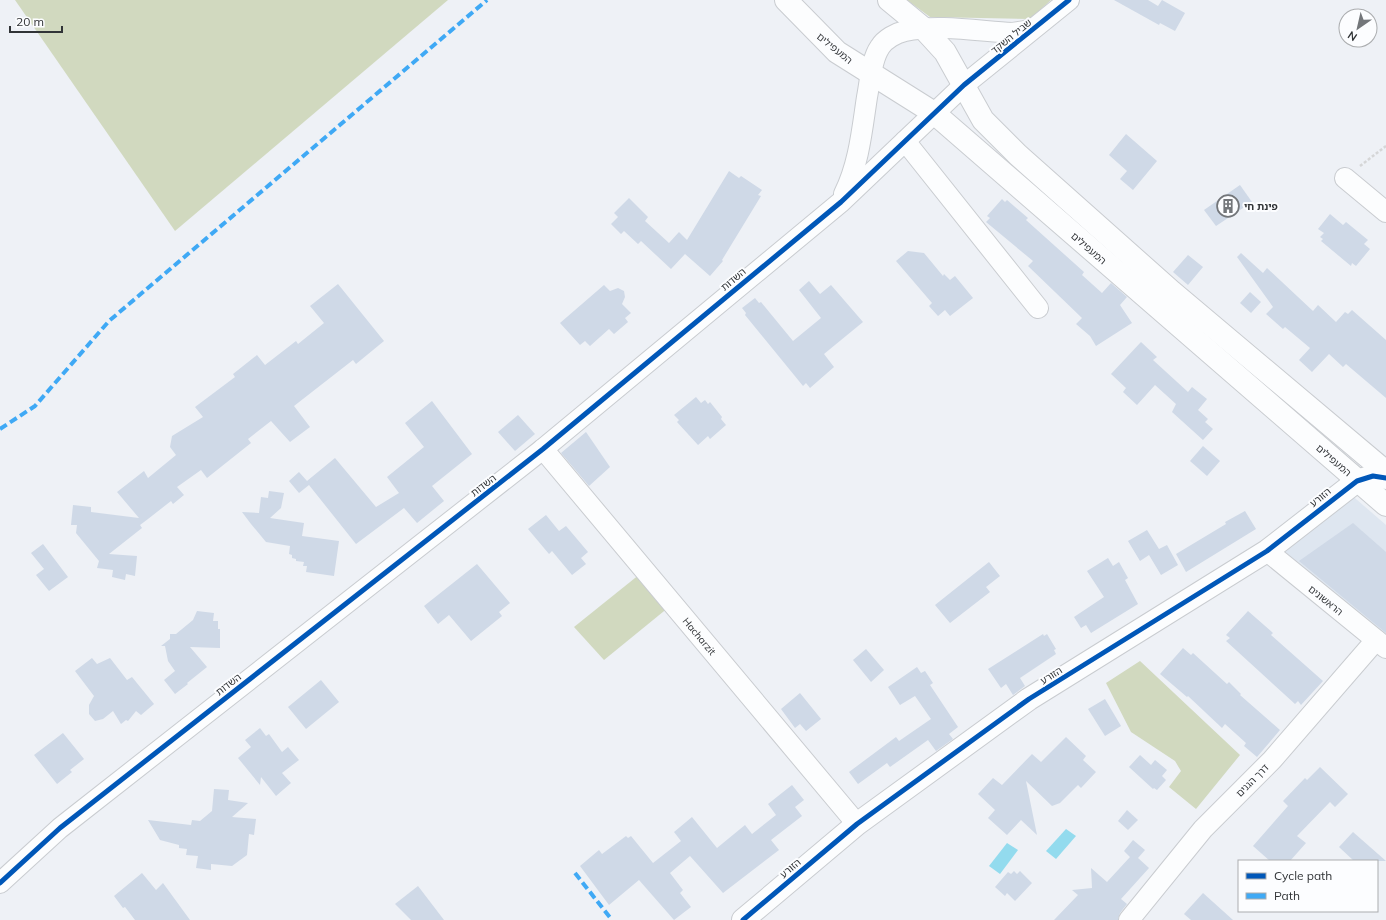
<svg xmlns="http://www.w3.org/2000/svg" width="1386" height="920" viewBox="0 0 1386 920" font-family="Mulish,'Noto Sans Hebrew',sans-serif">
<style>
.built{fill:#dee6f0}
.green{fill:#d1d9bf}
.water{fill:#93dbee}
.building{fill:#cfd9e7}
.lines{fill:none;stroke-linecap:round;stroke-linejoin:round}
.minor-casing{stroke:#c9ccd0;stroke-width:22}
.tertiary-casing{stroke:#c9ccd0;stroke-width:24}
.path{stroke:#d5d6d7;stroke-width:2.5;stroke-dasharray:3 2;stroke-linecap:butt}
.minor{stroke:#fcfdfe;stroke-width:20}
.tertiary{stroke:#fcfdfe;stroke-width:22}
.quiet{stroke:#3fa9f5;stroke-width:4;stroke-dasharray:8 4;stroke-linecap:butt}
.cycleway-casing{stroke:#fcfdff;stroke-width:8}
.cycleway{stroke:#0057b8;stroke-width:5}
.labels{text-anchor:middle;stroke-width:4;stroke-linejoin:round;paint-order:stroke}
.street-label{font-size:10px;fill:#313437;stroke:#fcfdff}
.poi-label{font-size:10px;font-weight:bold;fill:#313437;stroke:#fcfdff;text-anchor:start}
</style>
<rect width="100%" height="100%" fill="#eef1f6"/>
<path class="built" d="M1349,493L1386,525V643L1277,553Z"/>
<g class="green">
<path d="M15,0H448L175,231Z"/>
<path d="M907,0H1051L1030,19L930,17Z"/>
<path d="M640,574L669,607L604,660L574,627Z"/>
<path d="M1140,661L1240,755L1196,809L1169,787L1181,771L1175,761L1131,732L1106,683Z"/>
</g>
<g class="water">
<path d="M1066,829L1076,836L1056,859L1046,851Z"/>
<path d="M1007,843L1018,850L1000,874L989,866Z"/>
</g>
<g class="building">
<path d="M1114,0H1148L1158,6L1162,0L1185,13L1175,31L1160,23L1159,25Z"/>
<path d="M1126,134L1157,161L1133,190L1120,179L1127,171L1109,155Z"/>
<path d="M729,171L739,178L741,176L762,190L758,195L761,196L722,260L723,261L710,276L685,254L671,269L641,241L638,244L624,231L621,234L611,224L618,217L614,213L629,198L648,217L645,221L669,243L679,232L687,240Z"/>
<path d="M1240,185L1252,202L1216,226L1204,210Z"/>
<path d="M1002,199L1005,202L1007,200L1028,218L1026,220L1084,272L1082,275L1102,293L1111,283L1127,297L1120,305L1132,323L1096,346L1090,336L1076,324L1082,318L1028,266L1033,261L986,222L990,218L987,216Z"/>
<path d="M1330,214L1343,225L1346,222L1368,240L1364,244L1370,249L1356,266L1352,263L1351,266L1321,241L1323,239L1320,237L1324,233L1318,229Z"/>
<path d="M908,251L924,253L943,276L944,274L950,280L955,276L973,298L950,316L945,310L938,316L929,306L932,303L896,261Z"/>
<path d="M1241,253L1263,273L1267,268L1313,311L1318,305L1336,322L1345,312L1348,314L1352,310L1386,340V398L1346,364L1343,367L1329,354L1312,372L1299,360L1310,348L1285,327L1283,329L1266,314L1273,307L1237,257Z"/>
<path d="M1188,255L1203,267L1188,285L1173,272Z"/>
<path d="M809,281L820,294L831,285L863,322L824,354L834,367L810,388L806,383L803,386L745,315L746,313L742,308L755,298L759,303L761,302L793,341L821,318L799,290Z"/>
<path d="M338,284L384,341L356,364L353,360L294,406L310,427L290,442L271,421L248,439L251,443L207,478L201,470L177,487L184,495L173,504L171,501L148,519L140,525L142,528L109,554L137,556L135,576L126,574L125,580L112,577L113,570L97,568L99,561L76,533L77,525H71L73,505L91,507V512L139,518L117,492L144,471L148,478L176,455L170,447L172,436L203,417L195,407L235,377L233,374L257,355L265,365L296,341L298,344L324,323L310,306Z"/>
<path d="M604,285L610,291L618,288L624,291L625,297L622,304L631,313L625,318L628,322L614,334L609,329L590,346L585,341L580,345L560,323Z"/>
<path d="M1250,292L1261,302L1251,313L1240,303Z"/>
<path d="M1141,342L1157,357L1153,360L1188,392L1192,387L1207,399L1198,410L1208,419L1205,422L1213,429L1203,440L1172,412L1176,404L1155,385L1137,405L1123,392L1126,388L1111,374Z"/>
<path d="M696,397L701,403L705,400L708,404L710,402L722,417L721,419L726,425L710,439L708,436L698,445L677,422L679,420L674,415Z"/>
<path d="M432,401L472,454L432,486L444,501L417,523L404,508L356,544L309,485L299,493L289,481L299,472L307,481L335,458L376,507L399,493L387,477L424,447L405,423Z"/>
<path d="M518,415L535,434L515,451L498,432Z"/>
<path d="M586,432L610,467L589,486L561,453Z"/>
<path d="M1203,446L1220,461L1207,476L1190,461Z"/>
<path d="M269,491L284,493L281,508L270,518L304,523L302,536L339,541L334,576L306,572L307,566H303L304,562L296,561V559L292,558V555L289,554L290,546L266,542L251,524L242,512L259,513L261,497L268,498Z"/>
<path d="M1245,511L1256,529L1186,572L1176,554L1226,524L1225,522Z"/>
<path d="M546,515L559,531L566,526L588,552L581,558L586,564L572,575L552,551L549,554L528,529Z"/>
<path d="M1353,523L1386,552V633L1299,561Z"/>
<path d="M1147,530L1159,549L1167,545L1178,565L1161,575L1149,555L1140,561L1128,541Z"/>
<path d="M43,544L68,577L49,591L36,575L44,569L31,553Z"/>
<path d="M1108,558L1113,566L1119,562L1128,578L1125,580L1138,604L1091,633L1086,625L1081,628L1074,617L1104,597L1087,571Z"/>
<path d="M989,562L1000,576L986,587L990,592L950,623L935,605Z"/>
<path d="M477,564L510,603L499,612L502,616L471,641L449,615L438,624L424,606Z"/>
<path d="M197,611L214,613L213,621H218V629H220V648L190,647L207,667L187,683L188,684L175,694L164,680L175,671L168,661L165,646H161L170,639V634H176L193,620Z"/>
<path d="M1248,611L1273,633L1271,635L1323,681L1301,705L1298,701L1295,704L1226,641L1230,638L1226,635Z"/>
<path d="M1043,634L1044,636L1047,634L1056,649L1054,650L1056,654L1020,678L1025,686L1013,695L1006,684L1001,688L988,669Z"/>
<path d="M1183,648L1191,655L1193,653L1227,684L1229,682L1241,694L1240,695L1280,730L1257,757L1244,746L1246,743L1225,724L1222,728L1188,696L1187,697L1160,674Z"/>
<path d="M866,649L884,670L871,682L853,660Z"/>
<path d="M92,658L97,664L110,658L127,680L132,677L154,704L141,715L136,711L128,721L126,720L121,724L113,711L103,719L95,721L89,714V705L94,696L75,671Z"/>
<path d="M917,667L921,673L925,671L933,683L930,685L958,727L949,734L953,739L936,751L928,740L890,767L887,763L858,784L849,772L896,737L899,741L931,719L915,696L900,705L888,687Z"/>
<path d="M321,680L339,702L306,729L288,707Z"/>
<path d="M800,693L821,719L806,731L800,724L795,728L781,709Z"/>
<path d="M1105,699L1121,726L1105,736L1088,709Z"/>
<path d="M260,728L266,736L269,734L282,752L288,747L299,760L282,773L291,783L276,796L261,777L260,785L238,758L251,747L245,740Z"/>
<path d="M63,733L84,759L70,770L72,772L57,784L34,755Z"/>
<path d="M1066,737L1086,756L1083,760L1096,772L1081,788L1078,785L1060,803L1052,806L1026,781L1037,835L1021,820L1007,835L988,818L995,810L978,794L993,778L1002,785L1032,754L1041,762Z"/>
<path d="M1140,755L1151,765L1155,760L1167,770L1162,776L1166,780L1157,790L1154,788L1153,789L1129,767Z"/>
<path d="M1320,767L1348,794L1335,807L1330,802L1297,836L1306,843L1290,861H1270L1253,846L1288,806L1283,801L1305,778L1307,780Z"/>
<path d="M792,785L804,800L795,807L802,816L771,840L779,850L723,893L690,856L670,873L683,890L680,893L691,907L674,920L639,880L609,905L580,866L599,850L602,854L626,836L628,838L631,836L653,863L681,841L674,832L692,817L717,848L745,825L752,834L776,815L768,804Z"/>
<path d="M214,789L229,790L228,800L248,803L232,817L256,819L254,835L249,834L247,855L232,866L211,864V870L196,868L198,856L186,855L187,849L179,848V845L160,840L148,820L191,825L192,820L200,821L212,811Z"/>
<path d="M1127,810L1138,820L1128,830L1118,821Z"/>
<path d="M1353,832L1386,861H1354L1339,847Z"/>
<path d="M1133,840L1145,850L1138,858L1149,868L1121,899L1127,904L1120,913L1118,920H1054L1078,895L1072,890L1092,888L1091,868L1107,882L1130,857L1124,851Z"/>
<path d="M1014,871L1017,874L1020,871L1032,883L1015,901L1007,893L1005,896L995,887L1008,872L1011,874Z"/>
<path d="M142,873L156,890L163,883L190,920H135L125,907L123,908L114,896Z"/>
<path d="M418,886L444,920H411L395,904Z"/>
<path d="M1203,893L1233,920H1191L1184,914Z"/>
</g>
<g class="lines">
<g class="minor-casing">
<g id="minor">
<path d="M905,141L1038,308"/>
<path d="M1345,178L1386,212"/>
<path d="M844,194C859,164 862,130 867,97C870,82 871,60 880,47C885,39 896,33 905,31C937,24 978,31 1012,33L1025,31L1033,28"/>
<path id="s1" d="M543,449L857,824"/>
<path d="M1267,551L1386,648"/>
<path d="M0,883L60,828L543,449L841,202L964,85L1069,0"/>
<path d="M1129,920L1203,829L1272,760L1376,640"/>
</g>
</g>
<g class="tertiary-casing">
<g id="tertiary">
<path d="M786,0L837,52L934,113L1386,505"/>
<path d="M889,0L923,28L945,52L983,120L1018,155L1172,292L1386,472"/>
<path d="M743,920L857,824L1029,699L1267,551L1357,481L1373,476L1386,478"/>
</g>
</g>
<path class="path" d="M1360,166L1386,146"/>
<use href="#minor" class="minor"/>
<use href="#tertiary" class="tertiary"/>
<g class="quiet">
<path d="M0,429L35,406L109,321L487,0"/>
<path d="M575,873L612,920"/>
</g>
<g class="cycleway-casing">
<g id="cycleway">
<path d="M0,883L60,828L543,449L841,202L964,85L1069,0"/>
<path d="M743,920L857,824L1029,699L1267,551L1357,481L1373,476L1386,478"/>
</g>
</g>
<use href="#cycleway" class="cycleway"/>
</g>
<defs>
<g id="building-ring" transform="scale(1.15)"><circle r="9.5" fill="#fcfdff" stroke="#73767a" stroke-width="1.5"/><path d="M-4-6H4V6H1V3H-1V6H-4ZM-2.5-4.3h1.7v1.8h-1.7ZM.8-4.3h1.7v1.8H.8ZM-2.5-1h1.7V.8h-1.7ZM.8-1h1.7V.8H.8Z" fill="#73767a"/></g>
</defs>
<g fill-rule="evenodd">
<use href="#building-ring" x="1228" y="206"/>
</g>
<g class="labels">
<g class="street-label">
<text transform="translate(1011 36) rotate(-39)" y="4">שביל השקד</text>
<text transform="translate(835 48) rotate(39)" y="4">המעפילים</text>
<text transform="translate(1089 248) rotate(41)" y="4">המעפילים</text>
<text transform="translate(733 279) rotate(-40)" y="4">השדות</text>
<text transform="translate(1334 460) rotate(41)" y="4">המעפילים</text>
<text transform="translate(483 485) rotate(-38)" y="4">השדות</text>
<text transform="translate(1320 497) rotate(-39)" y="4">הזורע</text>
<text transform="translate(1326 600) rotate(39)" y="4">הראשונים</text>
<text dy="4" stroke="none"><textPath href="#s1" startOffset="244">Hacharzit</textPath></text>
<text transform="translate(1051 675) rotate(-32)" y="4">הזורע</text>
<text transform="translate(228 684) rotate(-38)" y="4">השדות</text>
<text transform="translate(1252 780) rotate(-45)" y="4">דרך הגנים</text>
<text transform="translate(790 868) rotate(-40)" y="4">הזורע</text>
</g>
<g class="poi-label">
<text x="1244" y="210">פינת חי</text>
</g>
</g>
<rect x="1238" y="860" width="140" height="52" fill="#fcfdff" stroke="#abadaf"/>
<rect x="1246" y="873" width="20" height="6" fill="#0057b8" stroke="#abadaf"/>
<text x="1274" y="880" font-size="12" fill="#313437">Cycle path</text>
<rect x="1246" y="893" width="20" height="6" fill="#3fa9f5" stroke="#abadaf"/>
<text x="1274" y="900" font-size="12" fill="#313437">Path</text>
<g transform="translate(1358 28) rotate(214)"><circle r="19" fill="#fcfdff" stroke="#abadaf"/>
<path d="M0-3L7 15L0 10L-7 15Z" fill="#73767a"/>
<text y="-6" font-size="11" font-weight="bold" text-anchor="middle" fill="#313437">N</text>
</g>
<path d="M10 26v6h52v-6" fill="none" stroke="#313437" stroke-width="2"/>
<text x="16" y="26" font-size="12" fill="#313437" stroke="#fcfdff" stroke-width="3" paint-order="stroke">20 m</text>
</svg>
